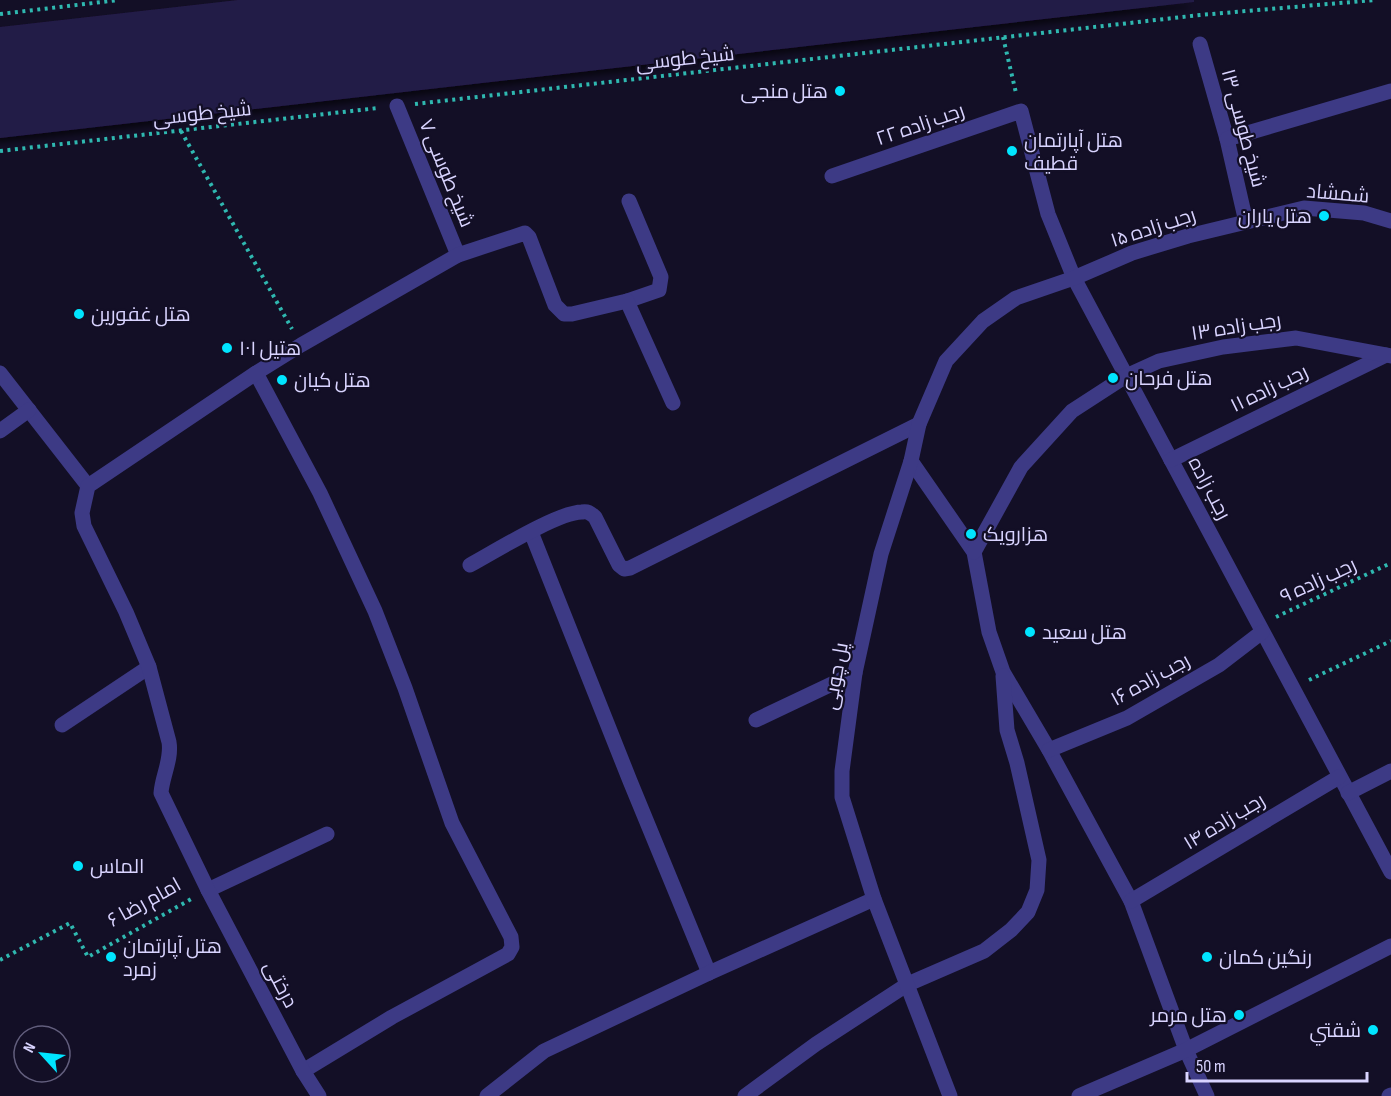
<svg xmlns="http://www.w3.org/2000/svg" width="1391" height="1096" viewBox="0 0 1391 1096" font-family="'Sofia Sans Condensed',Cairo,sans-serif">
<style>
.building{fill:#241b47;filter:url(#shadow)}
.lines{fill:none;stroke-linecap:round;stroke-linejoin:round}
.path{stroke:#2fb8b0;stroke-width:4;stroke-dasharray:3 4.5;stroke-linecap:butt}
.minor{stroke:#3d3a85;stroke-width:15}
.poi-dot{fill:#00e5ff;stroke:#130f26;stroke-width:2}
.labels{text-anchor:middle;stroke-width:4.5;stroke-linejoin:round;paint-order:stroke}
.street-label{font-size:20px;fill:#d9d4ff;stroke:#130f26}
.poi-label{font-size:20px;fill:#d9d4ff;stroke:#130f26;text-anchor:start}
</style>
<defs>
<filter id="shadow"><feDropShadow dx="-5.5" dy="5.5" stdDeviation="3" flood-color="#0009"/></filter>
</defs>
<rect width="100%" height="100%" fill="#130f26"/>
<path class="building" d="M238,0H1194V2L0,138V27Z"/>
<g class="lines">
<g class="path">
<path d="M0,14L119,0"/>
<path d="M1003,37L1016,93"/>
<path d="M415,104L1200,15L1375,0"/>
<path d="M181,131L292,329"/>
<path d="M0,151L378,108"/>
<path d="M1276,617L1391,563"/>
<path d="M1309,680L1391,641"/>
<path d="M0,960L70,923L88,957L193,898"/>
</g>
<g class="minor">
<path d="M1200,44L1227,139L1246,222"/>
<path d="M397,106L458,255"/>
<path d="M1227,139L1391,91"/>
<path d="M832,176L1021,111L1048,214L1074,278L1391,872"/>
<path d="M627,301L659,290L661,277L629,201"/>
<path d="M0,373L88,486"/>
<path d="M256,373L320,493L375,611L405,688L452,823L511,937L512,947L508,954L392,1017L303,1071"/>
<path d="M0,431L29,410"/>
<path d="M1171,460L1386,355"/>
<path d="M911,461L974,552L989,632L1003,672L1049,750L1131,901L1186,1050L1207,1096"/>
<path d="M531,532L630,781L709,973"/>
<path d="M974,552L1021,467L1072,411L1126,376L1159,361L1223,347L1296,338L1391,356"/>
<path d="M470,565C494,552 558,512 582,512C588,511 590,513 595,517L619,565L624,569L630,568L919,424"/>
<path d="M756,720L855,673"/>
<path d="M62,725L149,667"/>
<path d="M1049,750L1127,718L1219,665L1262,632"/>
<path d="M1348,793L1391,771"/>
<path d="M208,890L327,834"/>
<path d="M1131,901L1339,777"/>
<path d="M319,1096L303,1071L208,890L161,793C162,777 172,759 169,742L149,667L126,612L84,526L82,513L88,486L256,373L301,345L458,255L525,233L529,237L555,305L564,314H572L627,301L673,403"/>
<path d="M487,1096L544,1051L709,973L874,899"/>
<path d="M745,1096L816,1044L908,984L984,951L1011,930L1028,912L1037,890L1039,860L1017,763L1007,730L1003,676"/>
<path d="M950,1096L874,899L842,797V771L855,673L881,554L911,461L919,424L946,361L983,321L1016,298L1074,278L1132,253L1188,236L1304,208L1364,213L1391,221"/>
<path d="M1079,1096L1186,1050L1391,946"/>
<path d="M1389,1096L1391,1095"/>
</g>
</g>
<g class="poi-dot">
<circle cx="840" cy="91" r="6"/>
<circle cx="1012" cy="151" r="6"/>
<circle cx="1324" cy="216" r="6"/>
<circle cx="79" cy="314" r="6"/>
<circle cx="227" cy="348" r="6"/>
<circle cx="1113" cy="378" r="6"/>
<circle cx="282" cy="380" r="6"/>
<circle cx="971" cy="534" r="6"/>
<circle cx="1030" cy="632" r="6"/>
<circle cx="78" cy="866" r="6"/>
<circle cx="111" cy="957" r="6"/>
<circle cx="1207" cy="957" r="6"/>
<circle cx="1239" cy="1015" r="6"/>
<circle cx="1373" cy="1030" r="6"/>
</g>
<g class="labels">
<g class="street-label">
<text transform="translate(685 58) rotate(-6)" y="7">شیخ طوسی</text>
<text transform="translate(202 113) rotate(-6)" y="7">شیخ طوسی</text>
<text transform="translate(920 124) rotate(-19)" y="7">رجب زاده ۲۲</text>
<text transform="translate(1244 128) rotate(75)" y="7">شیخ طوسی ۱۳</text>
<text transform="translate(447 173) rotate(68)" y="7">شیخ طوسی ۷</text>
<text transform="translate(1338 193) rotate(5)" y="7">شمشاد</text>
<text transform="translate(1153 227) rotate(-18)" y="7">رجب زاده ۱۵</text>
<text transform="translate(1236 326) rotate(-9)" y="7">رجب زاده ۱۳</text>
<text transform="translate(1269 388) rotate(-26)" y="7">رجب زاده ۱۱</text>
<text transform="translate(1210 488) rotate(62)" y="7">رجب زاده</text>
<text transform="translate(1318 580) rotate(-25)" y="7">رجب زاده ۹</text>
<text transform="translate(835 676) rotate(-80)" y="7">پل چوبی</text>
<text transform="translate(1150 679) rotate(-29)" y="7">رجب زاده ۱۶</text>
<text transform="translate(1224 821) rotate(-31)" y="7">رجب زاده ۱۴</text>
<text transform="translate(144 902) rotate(-29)" y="7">امام رضا ۶</text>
<text transform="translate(281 984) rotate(62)" y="7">درختی</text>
</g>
<g class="poi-label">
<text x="828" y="98" text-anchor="end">هتل منجی</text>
<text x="1024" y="147">هتل آپارتمان<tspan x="1024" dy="23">قطیف</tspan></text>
<text x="1312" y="223" text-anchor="end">هتل یاران</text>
<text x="91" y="321">هتل غفورین</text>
<text x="239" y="355">هتیل ۱۰۱</text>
<text x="1125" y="385">هتل فرحان</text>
<text x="294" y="387">هتل کیان</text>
<text x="983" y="541">هزارویک</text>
<text x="1042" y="639">هتل سعید</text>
<text x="90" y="873">الماس</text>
<text x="123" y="953">هتل آپارتمان<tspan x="123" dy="23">زمرد</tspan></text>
<text x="1219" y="964">رنگین کمان</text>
<text x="1227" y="1022" text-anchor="end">هتل مرمر</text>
<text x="1361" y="1037" text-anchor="end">شقتي</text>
</g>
</g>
<g transform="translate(42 1054) rotate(297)"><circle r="28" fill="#130f26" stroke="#625e7d" stroke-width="1.5"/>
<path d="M0-4.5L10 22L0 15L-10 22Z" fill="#00e5ff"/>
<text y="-9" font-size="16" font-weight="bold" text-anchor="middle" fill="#d9d4ff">N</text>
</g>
<path d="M1187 1072v9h180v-9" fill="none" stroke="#d9d4ff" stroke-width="3"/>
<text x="1196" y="1072" font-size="18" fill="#d9d4ff" stroke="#130f26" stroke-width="4.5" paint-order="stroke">50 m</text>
</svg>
